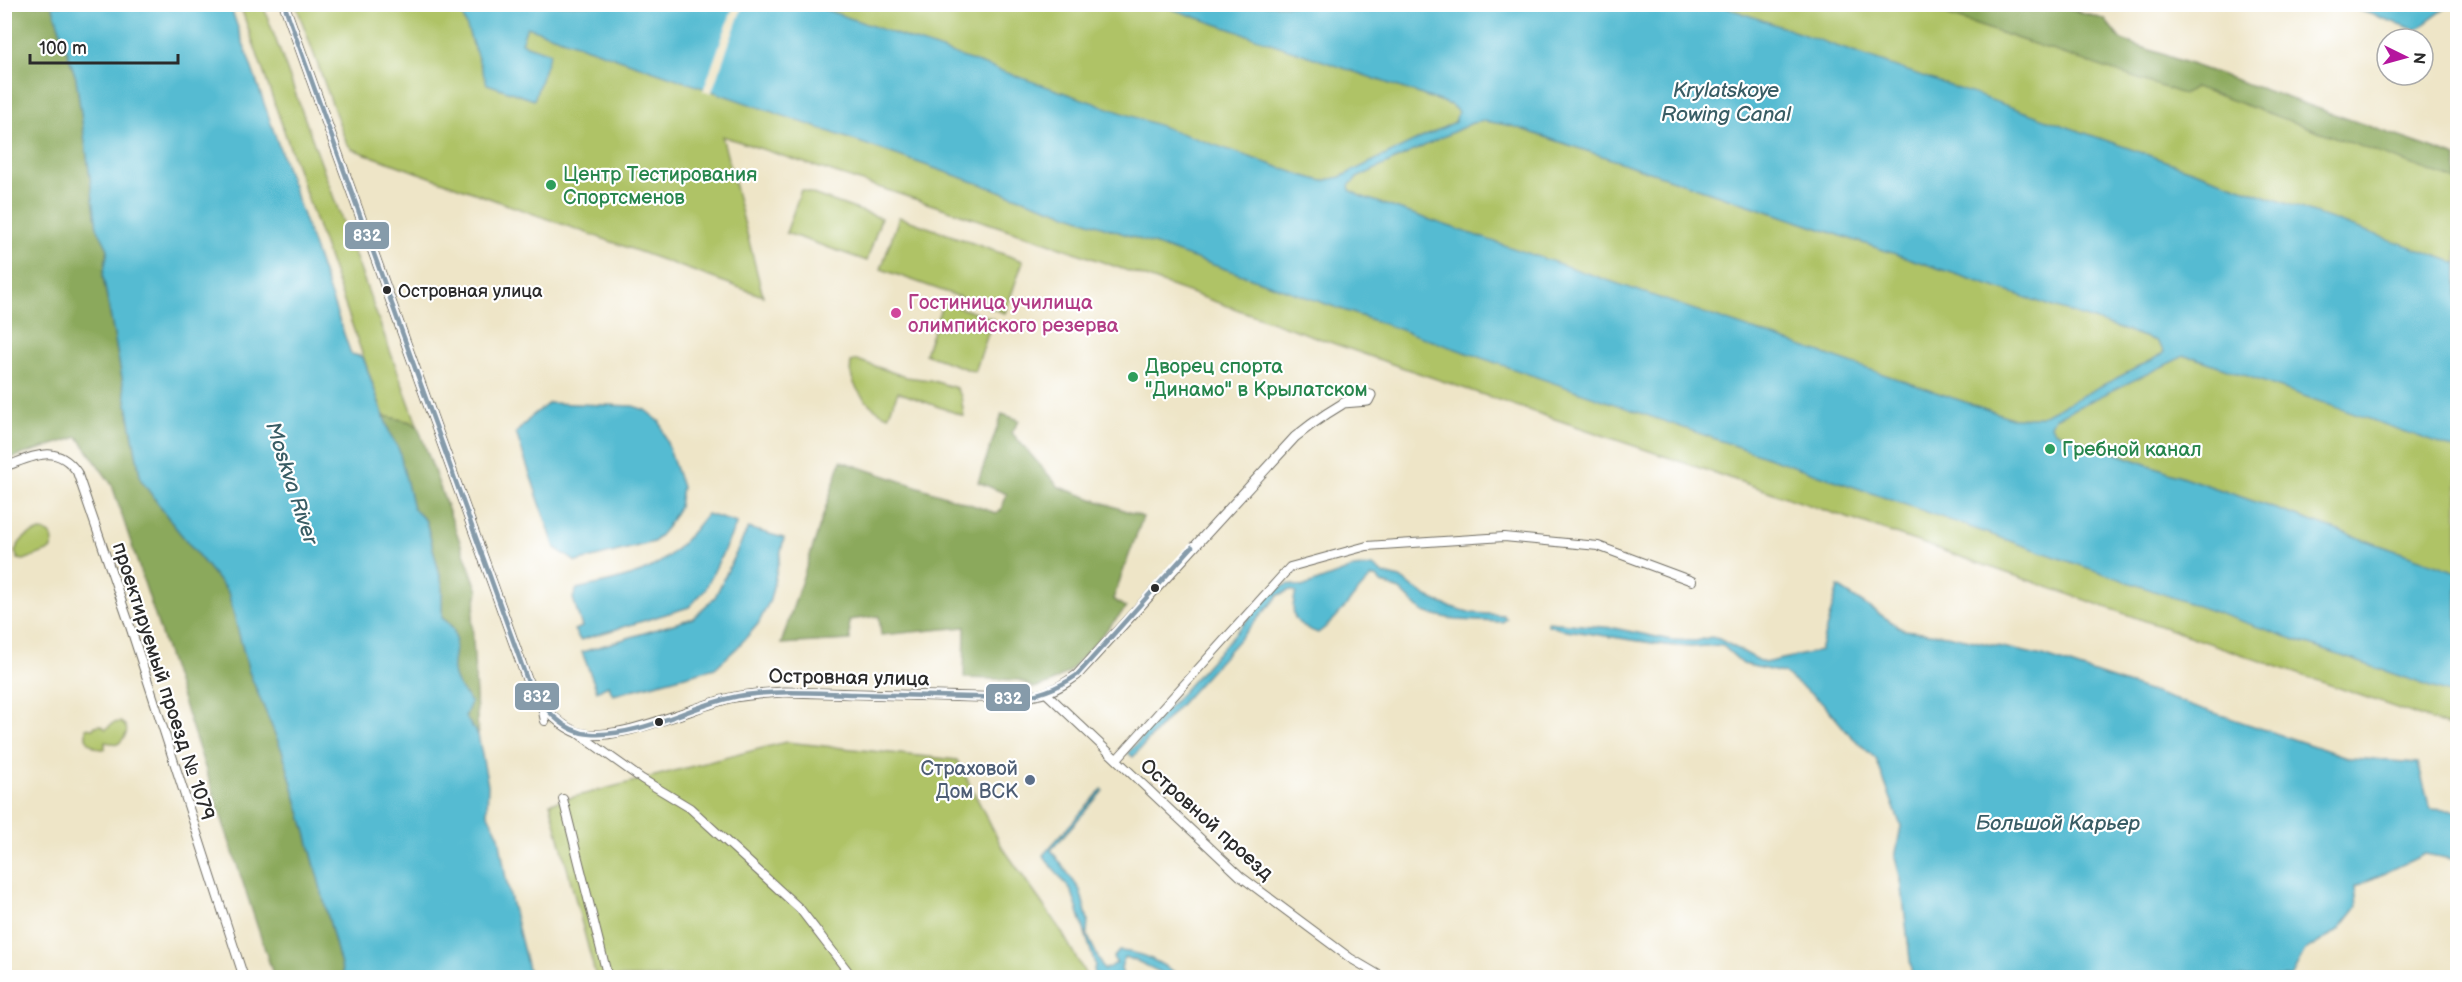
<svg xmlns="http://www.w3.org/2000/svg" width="2462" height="982" viewBox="0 0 2462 982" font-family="'Balsamiq Sans',sans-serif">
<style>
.green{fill:#afc366;stroke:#6d7748;stroke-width:1.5}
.forest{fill:#8ba95b;stroke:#5b6a43;stroke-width:1.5}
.water{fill:#54bbd2;stroke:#40737e;stroke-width:1.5;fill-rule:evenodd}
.pier{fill:#eee5c7}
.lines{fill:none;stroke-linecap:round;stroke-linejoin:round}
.minor-casing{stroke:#6f6c62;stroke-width:10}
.tertiary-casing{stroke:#6f6c62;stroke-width:11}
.minor{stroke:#fff;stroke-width:8}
.tertiary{stroke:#fff;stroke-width:9}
.bus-1-casing{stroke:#fff;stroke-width:9}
.bus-1{stroke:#869baa;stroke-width:4.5}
.leisure-dot{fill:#2e9e5b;stroke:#fff;stroke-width:2}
.bus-dot{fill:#2b2b2b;stroke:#fff;stroke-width:2}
.hotel-dot{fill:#d1479c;stroke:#fff;stroke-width:2}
.service-dot{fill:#5c6f8a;stroke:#fff;stroke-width:2}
.labels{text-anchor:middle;stroke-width:4.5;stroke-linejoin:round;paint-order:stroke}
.bus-label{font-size:18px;fill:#2b2b2b;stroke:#fff;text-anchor:start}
.leisure-label{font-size:20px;fill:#27864d;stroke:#fff;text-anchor:start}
.hotel-label{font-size:20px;fill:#b23c85;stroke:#fff;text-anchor:start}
.street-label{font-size:20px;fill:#2b2b2b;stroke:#fff}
.service-label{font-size:20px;fill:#4e5e75;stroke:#fff;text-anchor:end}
.water-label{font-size:21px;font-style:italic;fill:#395d65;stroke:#fff}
.line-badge{stroke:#fff;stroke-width:2}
.badge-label{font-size:16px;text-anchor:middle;font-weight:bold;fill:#fff}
</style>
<rect width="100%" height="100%" fill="#fff"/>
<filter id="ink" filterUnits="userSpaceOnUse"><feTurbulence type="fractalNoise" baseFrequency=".0167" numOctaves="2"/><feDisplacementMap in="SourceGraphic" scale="12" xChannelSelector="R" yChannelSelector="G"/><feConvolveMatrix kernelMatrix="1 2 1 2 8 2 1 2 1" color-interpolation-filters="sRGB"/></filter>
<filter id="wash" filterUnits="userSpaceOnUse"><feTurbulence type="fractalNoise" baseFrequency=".008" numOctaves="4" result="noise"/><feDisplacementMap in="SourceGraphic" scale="24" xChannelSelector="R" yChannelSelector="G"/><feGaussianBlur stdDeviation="1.35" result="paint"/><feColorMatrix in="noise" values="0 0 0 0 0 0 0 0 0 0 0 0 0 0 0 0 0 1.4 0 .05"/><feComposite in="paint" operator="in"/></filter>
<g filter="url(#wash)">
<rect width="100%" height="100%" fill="#eee5c7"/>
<g class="green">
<path d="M2058,4L2105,20L2121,40L2457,157V729L1892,533L1392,364L1046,242L722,136L763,296L352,149L346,142L296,5Z"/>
<path d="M240,5H263L418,427L411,422L384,416Z"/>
<path d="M801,190L881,218L867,261L786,233Z"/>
<path d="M899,217L1023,261L1005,313L881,269Z"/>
<path d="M943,302L993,319L975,372L925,354Z"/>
<path d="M857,360L906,377L930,380L956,388L961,396L964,416L898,392L888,416C869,409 847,384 851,362Z"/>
<path d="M41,531C52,532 56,540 50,550L24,560L18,559L15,552C19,540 27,533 41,531Z"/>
<path d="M120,722C132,728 126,737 118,744L105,742V749C98,750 90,745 86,738V728L93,729L95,726L101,725L106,729L113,723Z"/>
<path d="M786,742L957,760L1001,845L1060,929L1087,977H596L550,803Z"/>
</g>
<g class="forest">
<path d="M5,5H52L76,78L97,227L108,249L103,277L141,480L172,523L228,592L249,672L283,753L307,836L344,977H274L112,485L78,437L5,460Z"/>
<path d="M1917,5H2058L2105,20L2121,40L2457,157V181L2195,87L2183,94Z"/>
<path d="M1002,414L1019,420L1012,433L1059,487L1143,517L1113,599L1126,608L1069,672L1049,684L1034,688L1019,680L964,678L965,627L881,635L879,616L849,620L850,640L781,644L841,461L996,513L1001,510L1007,494L978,482Z"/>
<path d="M384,416L411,422L418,427L478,591L472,620L478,735L465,717L470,702C466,695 458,687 454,678C446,657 469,635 442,618V584L426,521L413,509L399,451L390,434Z"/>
</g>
<g class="water">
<path d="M52,5H230L351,354L363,357L390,434L399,450L413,508L426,521L442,584V618C469,636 446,657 455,679C458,687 465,695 471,702L465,717L478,735L488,785L487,812L499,836L506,879L530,977H344L307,836L283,753L249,672L228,592L172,523L141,480L103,276L108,249L97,227L76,78Z"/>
<path d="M459,5H812L1304,176L1323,181L1340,177L1455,122L1458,112L1451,105L1160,5H1719L2457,263V450L2196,358L2184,356L2055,418L2051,425L2054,431L2063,435L2457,572V696L527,27L521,43L550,53L534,100L487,84ZM1485,121L1512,126L2156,341L2164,351L2162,355L2046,414L2034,418H2012L1360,196L1350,190L1349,185L1357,178L1472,123Z"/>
<path d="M2344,5L2450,4V5L2416,30Z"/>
<path d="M549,403L633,406L645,410L660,422L682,487L679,507L667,527L654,542L576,562L555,548L516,433L533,415Z"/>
<path d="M707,514L737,523L705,590L689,607L580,640L574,630L582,627L573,598L577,589C598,584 621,580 641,572C670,561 689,537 707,514Z"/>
<path d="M748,528L784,538L770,600L758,624L737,648L715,668L613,695L608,685L597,691L582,652L693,618L715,597Z"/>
<path d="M1373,566L1383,574L1400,578L1427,597L1448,606L1472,613L1503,615L1507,619L1502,622L1456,620L1423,612L1400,590L1381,583L1377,577H1372C1352,595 1340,618 1318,633C1294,625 1289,616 1296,592L1290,590L1279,595L1133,757L1128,753L1274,590L1288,584L1302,587L1353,568Z"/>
<path d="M1838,587L1904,630L1947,635L2043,656L2350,758L2418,763L2430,809L2457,811V860L2425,854L2355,887L2357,907L2339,930L2305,951L2291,977H1912L1901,880L1895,858L1901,826L1876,759L1848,733L1823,703L1783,673L1743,664L1722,645L1691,647L1665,645L1560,629L1548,625V622L1614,628L1671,640L1696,641L1711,637L1719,639L1764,663L1820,651Z"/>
<path d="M1102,789L1103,791L1051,850L1080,890L1088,920L1087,934L1104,970L1117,963L1113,958L1119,951C1144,952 1162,964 1182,977C1161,978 1145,961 1124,957L1121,968L1123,977H1093L1095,964L1072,892L1043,855Z"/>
</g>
<path class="pier" d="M734,5H743L711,94L703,91Z"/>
</g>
<g filter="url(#ink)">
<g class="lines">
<g class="minor-casing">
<g id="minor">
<path d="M4,467C33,457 56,442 77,472L128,620L244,978"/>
<path d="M1047,694L1240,876L1350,958L1384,978"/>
<path d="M541,703L545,721"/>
<path d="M576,732L642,779L690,808L800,909L853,978"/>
<path d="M1117,759L1290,567L1367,546L1504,537L1598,546L1692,581"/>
<path d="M563,799L608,978"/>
</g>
</g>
<g class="tertiary-casing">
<path id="tertiary" d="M284,4L529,685C541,703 554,722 574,731C608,747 692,707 730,698C748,694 767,693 785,692L1014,698C1041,696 1054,692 1077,675L1295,437C1317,419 1337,406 1362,393L1371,395L1368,401L1343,403"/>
</g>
<use href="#minor" class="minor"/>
<use href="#tertiary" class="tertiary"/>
<g class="bus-1-casing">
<path id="bus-1" d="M284,4L529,685C544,707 562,733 591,734C644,737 693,703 745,695C781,690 818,693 854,694C907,695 961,697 1014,698C1038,696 1057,689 1077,675L1192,547"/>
</g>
<use href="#bus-1" class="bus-1"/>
</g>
</g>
<g class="leisure-dot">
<circle cx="551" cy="185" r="6"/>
<circle cx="1133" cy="377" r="6"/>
<circle cx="2050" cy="449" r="6"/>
</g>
<g class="bus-dot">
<circle cx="387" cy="290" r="5"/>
<circle cx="1155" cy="588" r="5"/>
<circle cx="659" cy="722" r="5"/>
</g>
<circle class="hotel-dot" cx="896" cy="313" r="6"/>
<circle class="service-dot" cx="1030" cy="780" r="6"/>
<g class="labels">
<g class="bus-label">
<text x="398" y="297">Островная улица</text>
</g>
<g class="leisure-label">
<text x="563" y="181">Центр Тестирования<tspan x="563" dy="23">Спортсменов</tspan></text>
<text x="1145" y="373">Дворец спорта<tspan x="1145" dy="23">"Динамо" в Крылатском</tspan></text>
<text x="2062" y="456">Гребной канал</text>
</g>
<g class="hotel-label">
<text x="908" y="309">Гостиница училища<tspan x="908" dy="23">олимпийского резерва</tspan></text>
</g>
<g class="street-label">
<text transform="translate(849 677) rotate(1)" y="7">Островная улица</text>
<text transform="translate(164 681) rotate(72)" y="7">проектируемый проезд № 1079</text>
<text transform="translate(1207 819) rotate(42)" y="7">Островной проезд</text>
</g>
<g class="service-label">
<text x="1018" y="775">Страховой<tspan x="1018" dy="23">Дом ВСК</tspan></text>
</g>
<g class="water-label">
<text x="1726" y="97">Krylatskoye<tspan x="1726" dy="24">Rowing Canal</tspan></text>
<text transform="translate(292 483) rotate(72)" y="7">Moskva River</text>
<text x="2058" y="830">Большой Карьер</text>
</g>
</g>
<g class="line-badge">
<rect x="344" y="221" width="46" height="29" rx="6" fill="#869baa"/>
<rect x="514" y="682" width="46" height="29" rx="6" fill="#869baa"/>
<rect x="985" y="683" width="46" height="29" rx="6" fill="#869baa"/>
</g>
<g class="badge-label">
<text x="367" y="241">832</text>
<text x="537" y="702">832</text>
<text x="1008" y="704">832</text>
</g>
<rect width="2462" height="982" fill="none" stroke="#fff" stroke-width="24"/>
<g transform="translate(2405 57) rotate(95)"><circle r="28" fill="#ffffff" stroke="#aaaaaa" stroke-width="1.5"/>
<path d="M0-4.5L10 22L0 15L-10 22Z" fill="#b5179e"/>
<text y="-9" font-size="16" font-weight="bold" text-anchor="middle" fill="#2b2b2b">N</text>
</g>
<path d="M30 54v9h148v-9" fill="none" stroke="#2b2b2b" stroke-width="3"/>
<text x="39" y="54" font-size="18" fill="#2b2b2b" stroke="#ffffff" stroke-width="4.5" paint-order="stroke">100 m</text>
</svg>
